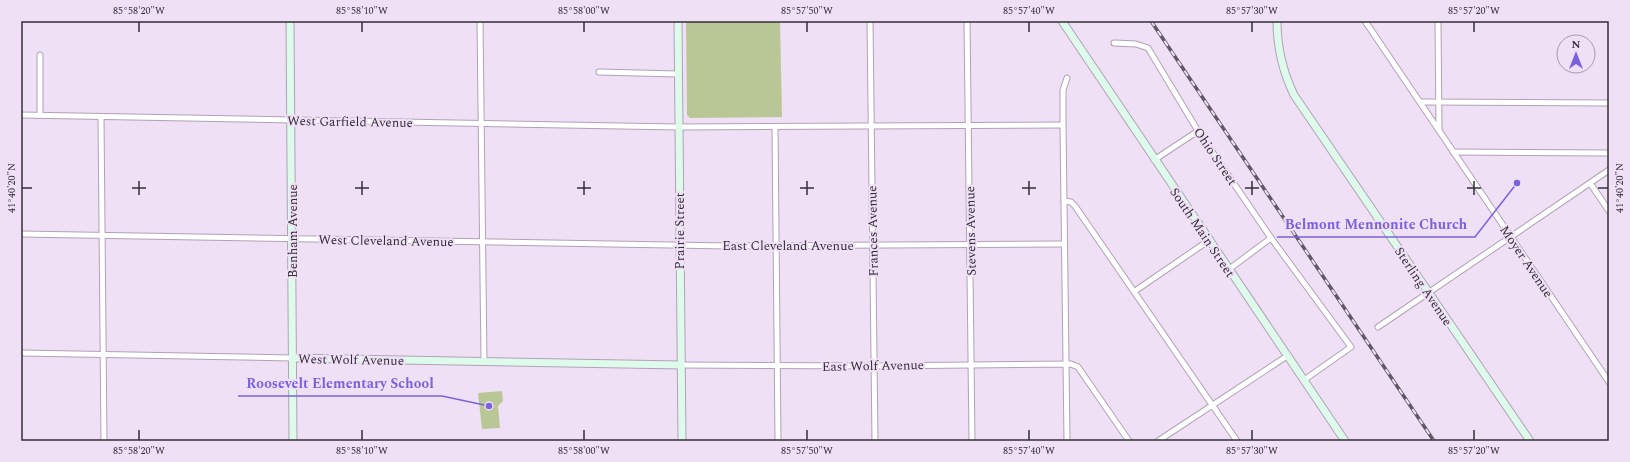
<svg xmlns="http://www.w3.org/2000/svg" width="1630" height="462" viewBox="0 0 1630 462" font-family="Spectral,serif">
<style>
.green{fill:#b9c797}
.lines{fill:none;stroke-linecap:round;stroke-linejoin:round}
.street-casing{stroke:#b0a2b7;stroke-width:7}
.secondary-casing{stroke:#b0a2b7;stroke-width:9}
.street{stroke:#fff;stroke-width:5}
.secondary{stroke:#defaea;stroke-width:7}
.rail-casing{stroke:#605864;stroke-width:3.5}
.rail{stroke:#efe0f6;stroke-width:2;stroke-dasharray:6;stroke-linecap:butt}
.ticks{fill:none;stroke:#342e37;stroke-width:1.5}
.labels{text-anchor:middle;stroke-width:4;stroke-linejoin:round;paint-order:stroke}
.street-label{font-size:13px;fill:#342e37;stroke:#efe0f6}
.leader{fill:none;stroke:#7b62dd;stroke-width:1.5}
.callout-dot{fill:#7b62dd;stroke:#efe0f6;stroke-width:1.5}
.callout-label{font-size:14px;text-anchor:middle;font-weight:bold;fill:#7b62dd;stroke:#efe0f6;stroke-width:4;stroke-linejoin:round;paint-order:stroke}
.neatline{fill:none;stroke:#342e37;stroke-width:1.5}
.ticks-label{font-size:10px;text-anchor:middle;fill:#342e37}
</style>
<rect width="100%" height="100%" fill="#efe0f6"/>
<g class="green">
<path d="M686,21H780L782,117L690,118L687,115Z"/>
<path d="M502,391L503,401L498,406L500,428L482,429L478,393Z"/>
</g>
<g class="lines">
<g class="street-casing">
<g id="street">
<path d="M480,21L484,362"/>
<path d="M870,21L875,441"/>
<path d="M967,21L972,441"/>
<path d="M1365,21L1609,382"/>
<path d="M1438,21L1439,130"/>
<path d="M1114,43L1136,44L1148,48L1198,131L1271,238L1351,347L1304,380"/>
<path d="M40,55V115"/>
<path d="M599,72L677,74"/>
<path d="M1067,78L1063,90V125L1067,441"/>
<path d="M1422,102L1609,103"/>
<path d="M21,115L678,127L1063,125"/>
<path d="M101,117L104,441"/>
<path d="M775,127L778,441"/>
<path d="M1453,152L1609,153"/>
<path d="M1154,160L1198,131"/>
<path d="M1590,183L1609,211"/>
<path d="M1064,201L1071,202L1075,206L1237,441"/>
<path d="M21,234L729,246L1064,244"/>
<path d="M1228,270L1271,238"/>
<path d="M1135,291L1208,241"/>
<path d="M1378,327L1609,170"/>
<path d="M21,353L292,358"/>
<path d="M681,365L875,366L1071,364L1078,367L1129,441"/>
<path d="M1158,441L1287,356"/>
</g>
</g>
<g class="secondary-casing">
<g id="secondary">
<path d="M290,21L293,441"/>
<path d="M678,21L682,441"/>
<path d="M1062,21L1345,441"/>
<path d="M1277,21C1277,48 1282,70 1294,95L1530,441"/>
<path d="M292,358L681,365"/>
</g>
</g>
<use href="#street" class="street"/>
<use href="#secondary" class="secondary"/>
<g class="rail-casing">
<path id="rail" d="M1151,21L1434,441"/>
</g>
<use href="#rail" class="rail"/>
</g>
<path class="ticks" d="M139,22V32M362,22V32M584,22V32M807,22V32M1029,22V32M1252,22V32M1474,22V32M139,181V195M362,181V195M584,181V195M807,181V195M1029,181V195M1252,181V195M1474,181V195M22,188H32M132,188H146M355,188H369M577,188H591M800,188H814M1022,188H1036M1245,188H1259M1467,188H1481M1598,188H1608M139,430V440M362,430V440M584,430V440M807,430V440M1029,430V440M1252,430V440M1474,430V440"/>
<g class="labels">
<g class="street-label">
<text transform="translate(350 121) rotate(1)" y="5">West Garfield Avenue</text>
<text transform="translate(1216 156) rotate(56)" y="5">Ohio Street</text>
<text transform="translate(292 231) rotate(-90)" y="5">Benham Avenue</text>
<text transform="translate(679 231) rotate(-90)" y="5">Prairie Street</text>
<text transform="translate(872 231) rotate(-91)" y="5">Frances Avenue</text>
<text transform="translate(970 231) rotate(-91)" y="5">Stevens Avenue</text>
<text transform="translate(1203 232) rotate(56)" y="5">South Main Street</text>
<text transform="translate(386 240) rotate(1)" y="5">West Cleveland Avenue</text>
<text x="788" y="250">East Cleveland Avenue</text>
<text transform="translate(1527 261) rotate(56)" y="5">Moyer Avenue</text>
<text transform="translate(1424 286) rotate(56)" y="5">Sterling Avenue</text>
<text transform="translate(351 359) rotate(1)" y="5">West Wolf Avenue</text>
<text transform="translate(873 365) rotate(-1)" y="5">East Wolf Avenue</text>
</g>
</g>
<path class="leader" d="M1517 183L1475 237H1277M489 406L442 396H238"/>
<g class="callout-dot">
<circle cx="1517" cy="183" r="4"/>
<circle cx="489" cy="406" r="4"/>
</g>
<g class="callout-label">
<text x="1376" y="229">Belmont Mennonite Church</text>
<text x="340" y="388">Roosevelt Elementary School</text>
</g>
<rect width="1630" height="462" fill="none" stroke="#efe0f6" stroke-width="44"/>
<g transform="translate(1576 54)"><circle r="19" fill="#efe0f6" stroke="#a499aa"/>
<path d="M0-3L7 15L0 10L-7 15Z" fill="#7b62dd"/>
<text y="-6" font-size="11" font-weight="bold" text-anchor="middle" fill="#342e37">N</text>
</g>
<rect x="22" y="22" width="1586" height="418" class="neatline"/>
<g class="ticks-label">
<text x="139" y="14">85°58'20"W</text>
<text x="362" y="14">85°58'10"W</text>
<text x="584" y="14">85°58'00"W</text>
<text x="807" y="14">85°57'50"W</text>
<text x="1029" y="14">85°57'40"W</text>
<text x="1252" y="14">85°57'30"W</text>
<text x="1474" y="14">85°57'20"W</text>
<text transform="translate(11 188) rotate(-90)" y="4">41°40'20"N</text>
<text transform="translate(1619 188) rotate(-90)" y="4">41°40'20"N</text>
<text x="139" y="454">85°58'20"W</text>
<text x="362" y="454">85°58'10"W</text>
<text x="584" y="454">85°58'00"W</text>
<text x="807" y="454">85°57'50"W</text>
<text x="1029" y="454">85°57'40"W</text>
<text x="1252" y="454">85°57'30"W</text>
<text x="1474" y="454">85°57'20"W</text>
</g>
</svg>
